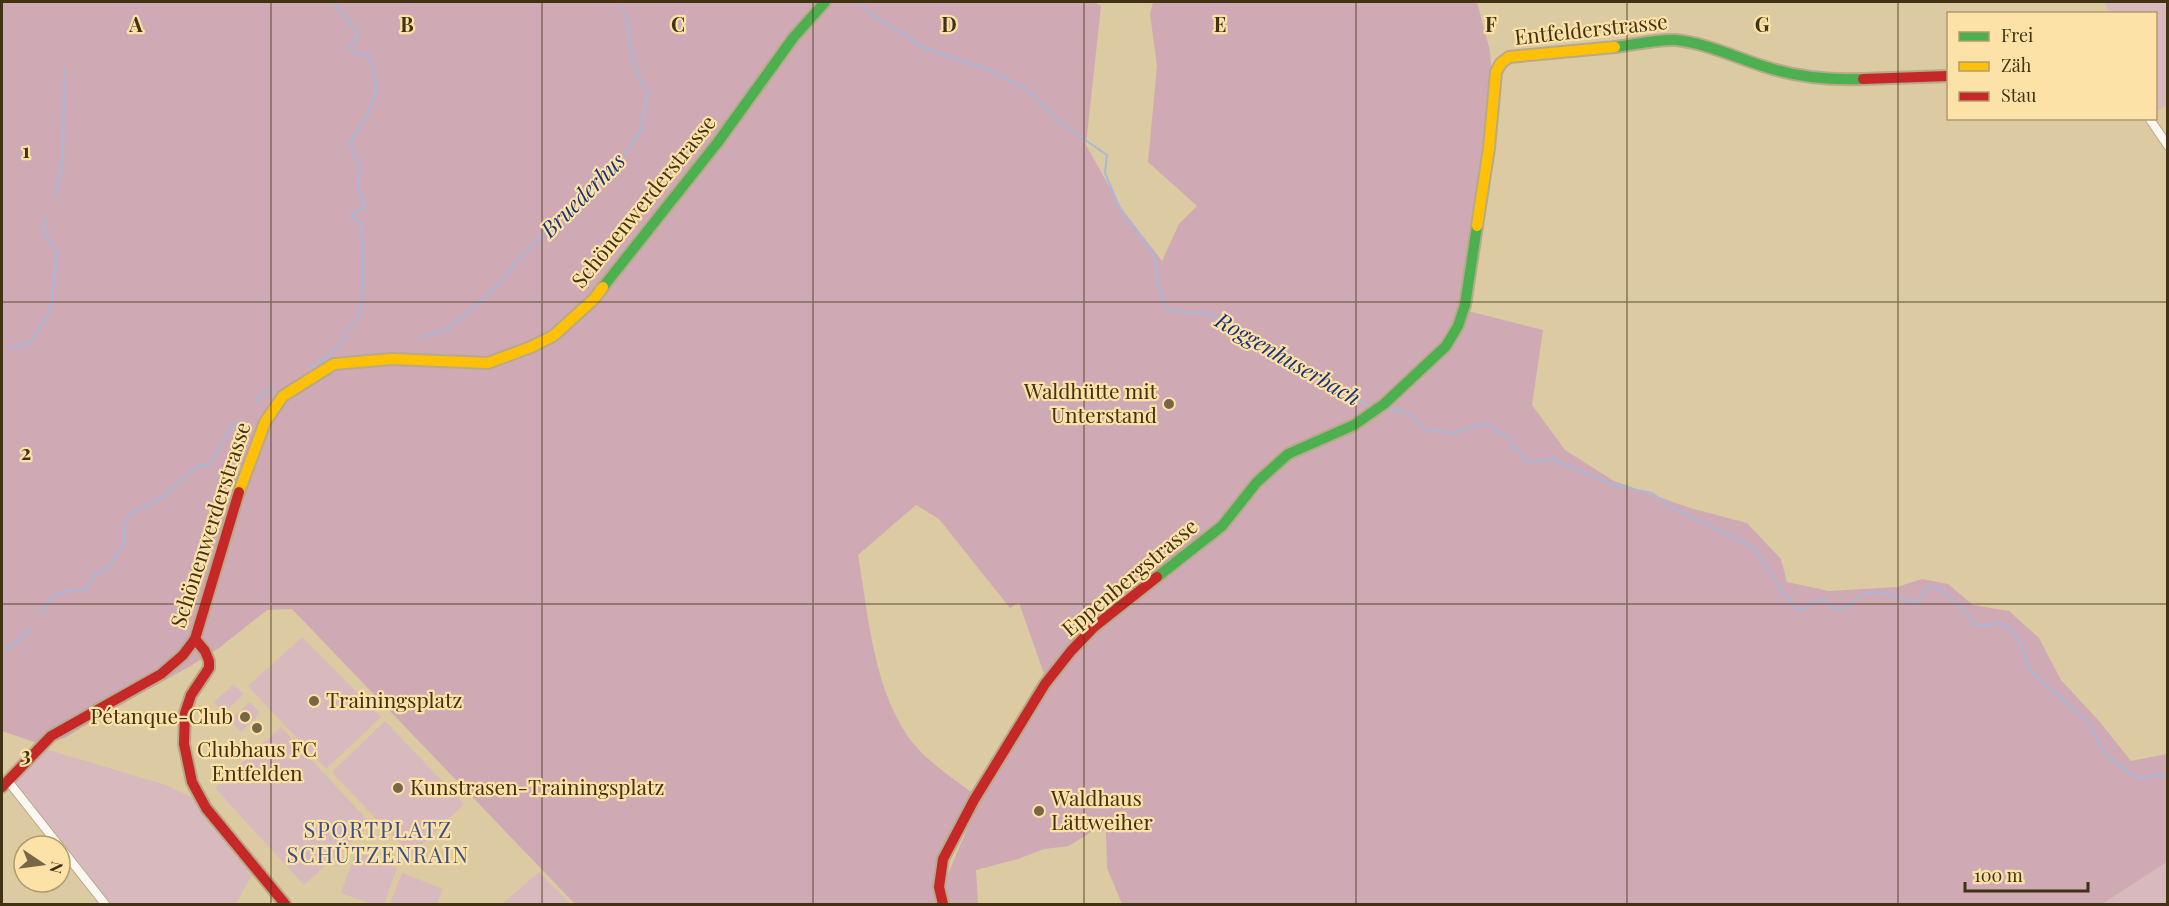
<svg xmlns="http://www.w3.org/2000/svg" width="2169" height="906" viewBox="0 0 2169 906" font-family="'Playfair Display',serif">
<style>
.green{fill:#d8b9be}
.forest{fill:#cfaab5;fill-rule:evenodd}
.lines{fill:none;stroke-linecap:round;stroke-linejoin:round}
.stream{stroke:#aab8d8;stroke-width:2}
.street-casing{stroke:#b8a989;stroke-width:10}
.fast-casing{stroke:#b8a989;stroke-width:14}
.slow-casing{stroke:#b8a989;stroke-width:14}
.jam-casing{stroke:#b8a989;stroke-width:14}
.street{stroke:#faf7f1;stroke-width:8}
.fast{stroke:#4caf50;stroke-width:10}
.slow{stroke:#ffc107;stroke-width:10}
.jam{stroke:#c62828;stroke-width:10}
.grid{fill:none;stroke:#403213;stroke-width:1.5;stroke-opacity:0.55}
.poi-dot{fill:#776745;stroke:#fce2a7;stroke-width:2}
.labels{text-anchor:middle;stroke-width:4.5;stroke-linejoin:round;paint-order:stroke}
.street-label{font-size:21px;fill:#403213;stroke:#fce2a7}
.poi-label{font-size:21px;fill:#403213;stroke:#fce2a7;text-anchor:start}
.water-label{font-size:22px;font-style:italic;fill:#1b327a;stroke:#fce2a7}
.neighbourhood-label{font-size:22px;letter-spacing:1.5px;fill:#394f8a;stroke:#fce2a7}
.grid-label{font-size:20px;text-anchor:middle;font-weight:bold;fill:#403213;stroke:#fce2a7;stroke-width:4.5;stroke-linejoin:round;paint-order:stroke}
</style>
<rect width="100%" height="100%" fill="#dccaa2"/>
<g class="green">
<path d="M2105,2H2167V105L2157,111L2156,14L2109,13Z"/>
<path d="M302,637L381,717L326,769L248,686Z"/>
<path d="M234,684L244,694L224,713L214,702Z"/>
<path d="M250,702L260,713L241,732L230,721Z"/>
<path d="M385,721L464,804L411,855L332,772Z"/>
<path d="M281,727L371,824L304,885L215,788Z"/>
<path d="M45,749L166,785L193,798L253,873L236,904H109L14,782Z"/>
<path d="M356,852L397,868L384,904H371L341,893Z"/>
<path d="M2167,862V904H2102Z"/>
<path d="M539,872L571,904H502Z"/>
<path d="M402,873L443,889L437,904H390Z"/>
</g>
<path class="forest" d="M2,2H1094L1101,6L1086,145L1122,209L1162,261L1179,224L1197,206L1148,162L1157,66L1150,14L1153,2H1477L1490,51L1491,65L1487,138L1460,309L1543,330L1532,405L1565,450L1614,481L1690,508L1747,523L1781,559L1787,582L1829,591L1897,587L1922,579L1948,584L1973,605L2009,611L2039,638L2061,680L2099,721L2131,761L2167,754V862L2102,904H1122L1107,868L1106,831L1096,829L1069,846L1044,849L1018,859L976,870L978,904H942L939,895L976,808L934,885L938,904H575L292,609L267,610L219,648L189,667L97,718L65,738L40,744L2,731ZM916,505L939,519L1010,608L1019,603L1049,688L980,799C960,783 936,768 919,750C874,700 869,618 858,555Z"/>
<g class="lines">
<g class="stream">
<path d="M858,2L880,21L903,33L922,47L986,69L1027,89L1062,124L1107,155L1105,173L1121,211L1151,250L1155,259L1158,287L1163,297L1164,307C1177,316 1196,311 1211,313L1214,318L1225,319L1236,329L1319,377L1335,382L1342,390L1370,407"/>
<path d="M56,196L63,156L64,69"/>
<path d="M423,336H428L448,328L470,310L502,281L518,260L569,207L596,187L613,171L641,130L648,92L639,78L633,60L628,36V24L622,7"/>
<path d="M9,348L30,343L51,309L57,251L43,232L46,216"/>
<path d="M310,367C323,360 345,347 346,331C349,328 354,324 356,321C367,305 362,244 361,224L351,214L365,207L358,189L360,170L350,142C359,129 372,109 375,94C378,82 373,66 369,55L354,52L349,48L356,39V30L333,2"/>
<path d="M256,401L272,387"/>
<path d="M1385,409L1407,412L1427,430L1454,433L1482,424L1492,426L1500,434L1511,438L1512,446L1520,453L1525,461L1534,462L1552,459L1614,485L1652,493L1671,507L1753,547L1784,594L1798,609H1804L1817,600L1826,601L1833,609C1853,608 1848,604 1862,595C1876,587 1904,598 1917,604L1928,586L1939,589L1961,607L1976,625L1981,626L1999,623L2011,629L2021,644L2029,670L2087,721L2107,757L2121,766L2130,775L2141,778L2156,775L2168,776"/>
<path d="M41,616L50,598L69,590H86L95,574L107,569L125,542L123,526L130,514L164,496L199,465L208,466C220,450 222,436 237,422"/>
<path d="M2,652L8,649L32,628"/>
</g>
<g class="street-casing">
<g id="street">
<path d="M2149,118L2168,146"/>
<path d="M8,781L105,904"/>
</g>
</g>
<g class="fast-casing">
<g id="fast">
<path d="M1615,47C1634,45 1656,39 1675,40C1705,42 1746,62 1776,70C1804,78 1835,80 1863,79"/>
<path d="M603,287L718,142L793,38L825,2"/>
<path d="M1157,577L1222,526L1257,482L1288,454L1354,425L1384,404L1446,346L1458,326L1465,305L1477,226"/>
</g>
</g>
<g class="slow-casing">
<g id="slow">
<path d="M1477,226L1489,148L1496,72L1501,63L1509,57L1615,47"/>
<path d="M239,492L265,422L283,396L334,364L392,359L488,363L531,347L553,336L594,299L603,287"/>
</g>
</g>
<g class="jam-casing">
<g id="jam">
<path d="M1863,79L1948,76"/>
<path d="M195,639L205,651L209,661V668L191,695L185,713L184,744L192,782L206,808L285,904"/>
<path d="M2,787L51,736L161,674L183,655L195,639L239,492"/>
<path d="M943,904L939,887L943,859L974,800L1045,684L1071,651L1094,627L1157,577"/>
</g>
</g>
<use href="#street" class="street"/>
<use href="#fast" class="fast"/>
<use href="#slow" class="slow"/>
<use href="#jam" class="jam"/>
</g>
<path class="grid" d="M271,2V904M542,2V904M813,2V904M1084,2V904M1356,2V904M1627,2V904M1898,2V904M2,302H2168M2,604H2168"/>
<g class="poi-dot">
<circle cx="1169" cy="404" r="6"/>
<circle cx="314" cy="701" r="6"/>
<circle cx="245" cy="717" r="6"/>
<circle cx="257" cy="728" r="6"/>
<circle cx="398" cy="788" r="6"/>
<circle cx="1039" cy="811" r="6"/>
</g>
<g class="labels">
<g class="street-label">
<text transform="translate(1591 30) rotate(-6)" y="7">Entfelderstrasse</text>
<text transform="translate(644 202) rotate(-51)" y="7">Schönenwerderstrasse</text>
<text transform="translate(211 525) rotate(-72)" y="7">Schönenwerderstrasse</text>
<text transform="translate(1130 578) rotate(-40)" y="7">Eppenbergstrasse</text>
</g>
<g class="poi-label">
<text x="1157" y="399" text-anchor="end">Waldhütte mit<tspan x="1157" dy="24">Unterstand</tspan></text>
<text x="326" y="708">Trainingsplatz</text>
<text x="233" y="724" text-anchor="end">Pétanque-Club</text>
<text x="257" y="757" text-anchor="middle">Clubhaus FC<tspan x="257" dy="24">Entfelden</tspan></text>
<text x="410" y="795">Kunstrasen-Trainingsplatz</text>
<text x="1051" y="806">Waldhaus<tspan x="1051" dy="24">Lättweiher</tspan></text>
</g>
<g class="water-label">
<text transform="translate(583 195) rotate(-45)" y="8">Bruederhus</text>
<text transform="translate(1288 359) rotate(30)" y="8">Roggenhuserbach</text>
</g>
<g class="neighbourhood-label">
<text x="378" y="838">SPORTPLATZ<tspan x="378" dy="25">SCHÜTZENRAIN</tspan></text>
</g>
</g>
<g class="grid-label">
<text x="136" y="32">A</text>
<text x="407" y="32">B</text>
<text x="678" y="32">C</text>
<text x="949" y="32">D</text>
<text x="1220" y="32">E</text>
<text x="1491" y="32">F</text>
<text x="1762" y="32">G</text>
<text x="26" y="158">1</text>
<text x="26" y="460">2</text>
<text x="26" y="762">3</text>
</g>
<rect width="2169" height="906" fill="none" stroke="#403213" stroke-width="6"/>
<rect x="1947" y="12" width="210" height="108" fill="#fce2a7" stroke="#b19c6c" stroke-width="1.5"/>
<rect x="1959" y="32" width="30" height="9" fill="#4caf50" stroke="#b19c6c" stroke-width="1.5"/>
<text x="2001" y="42" font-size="18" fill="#403213">Frei</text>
<rect x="1959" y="62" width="30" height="9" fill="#ffc107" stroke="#b19c6c" stroke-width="1.5"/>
<text x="2001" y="72" font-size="18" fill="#403213">Zäh</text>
<rect x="1959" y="92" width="30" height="9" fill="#c62828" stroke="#b19c6c" stroke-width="1.5"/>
<text x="2001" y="102" font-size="18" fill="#403213">Stau</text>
<g transform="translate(42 864) rotate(103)"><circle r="28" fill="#fce2a7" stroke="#b19c6c" stroke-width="1.5"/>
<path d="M0-4.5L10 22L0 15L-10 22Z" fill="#776745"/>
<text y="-9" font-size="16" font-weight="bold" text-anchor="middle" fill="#403213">N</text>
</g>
<path d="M1965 882v9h123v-9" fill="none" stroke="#403213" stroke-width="3"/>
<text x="1974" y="882" font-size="18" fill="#403213" stroke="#fce2a7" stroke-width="4.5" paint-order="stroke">100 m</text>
</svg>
